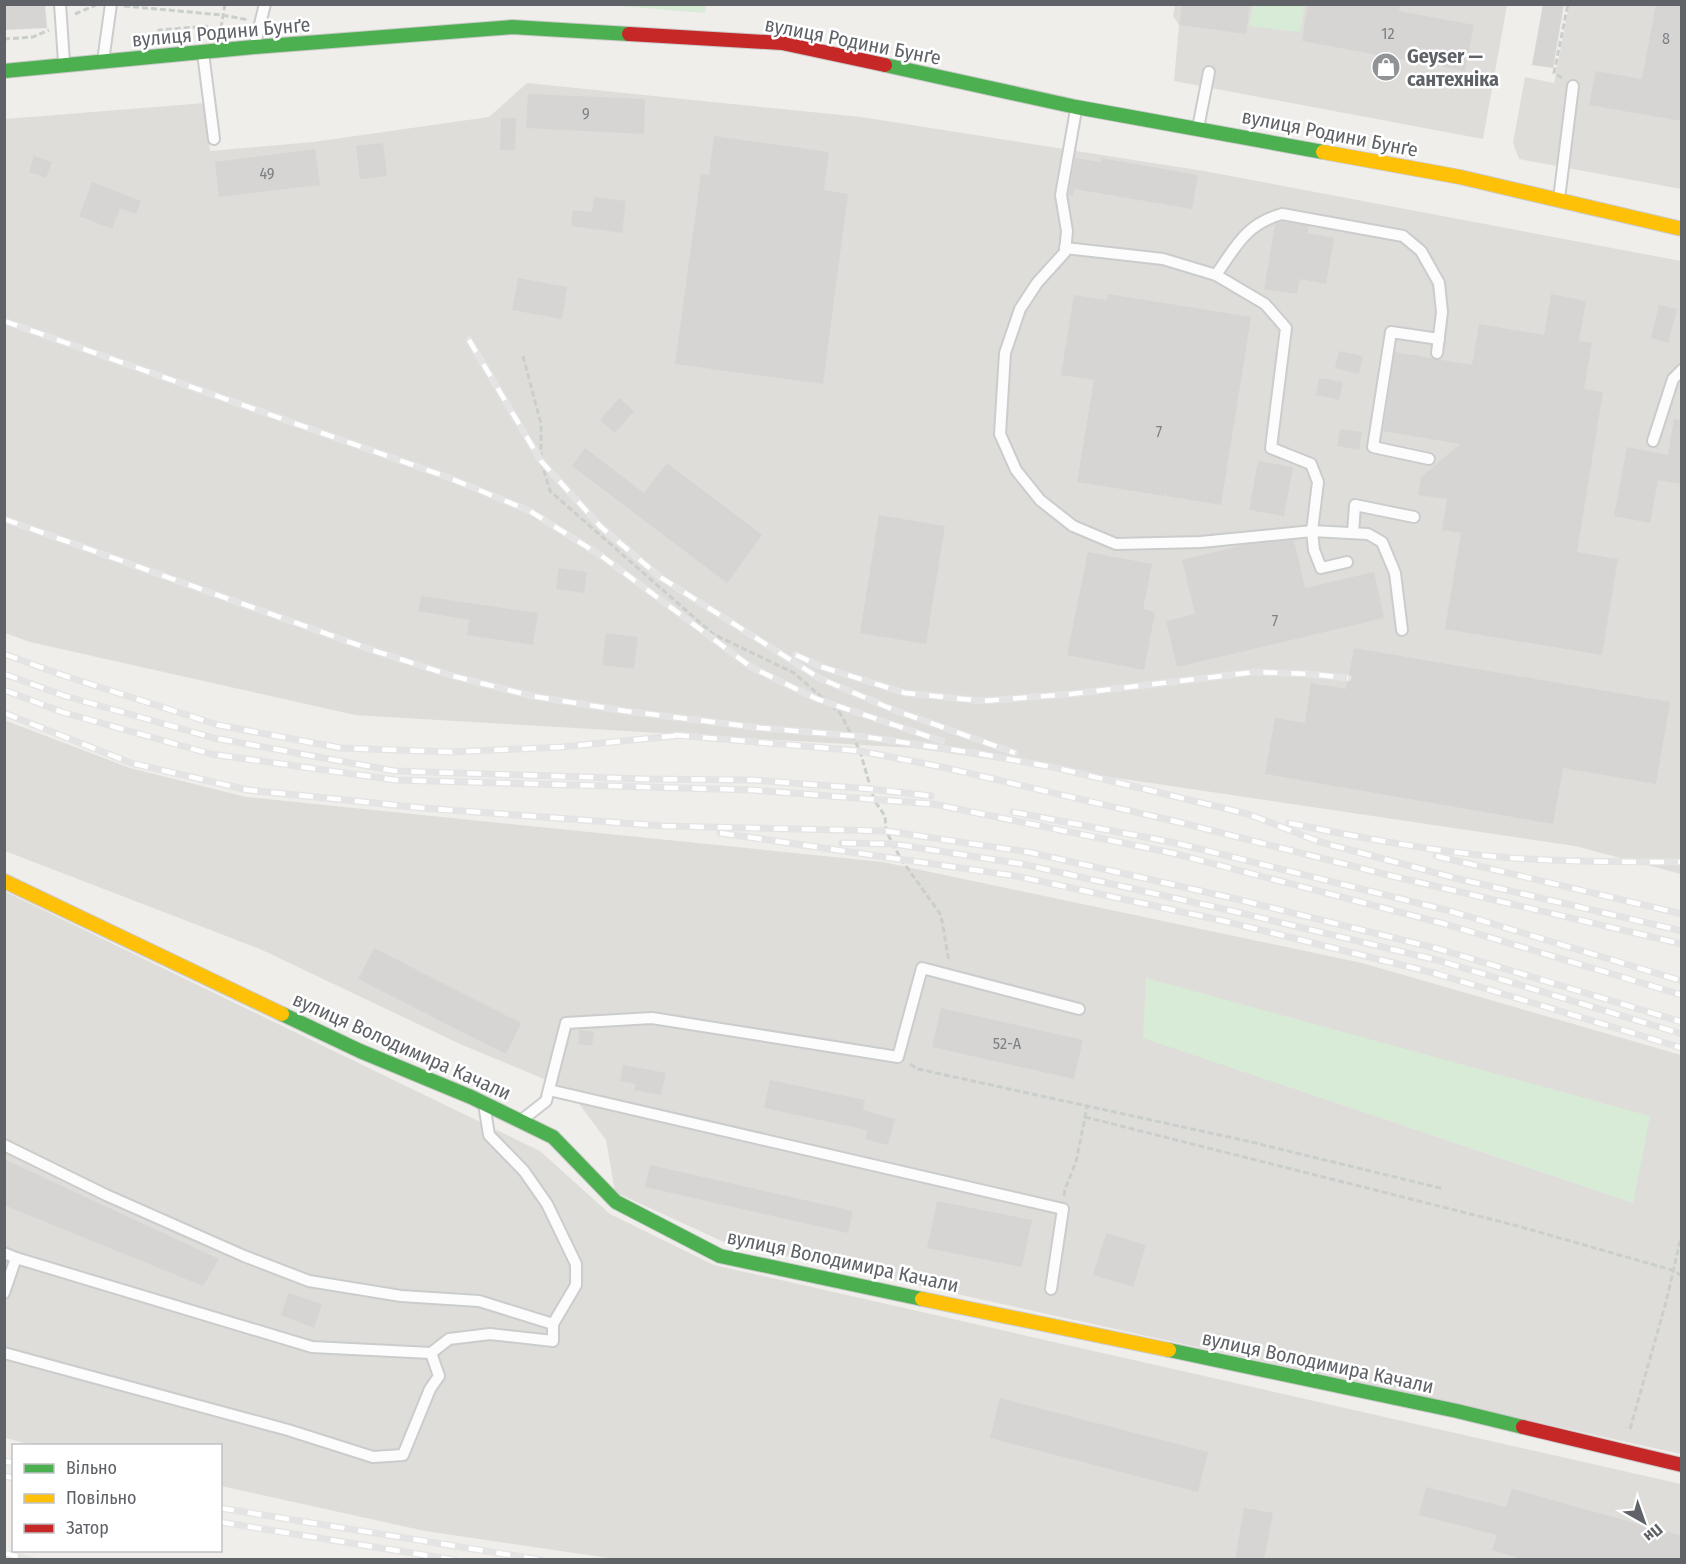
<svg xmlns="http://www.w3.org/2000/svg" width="1686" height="1564" viewBox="0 0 1686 1564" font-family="'Fira Sans Condensed',sans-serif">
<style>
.industrial{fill:#dfddda}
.green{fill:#d8ebd6}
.building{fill:#d6d5d3}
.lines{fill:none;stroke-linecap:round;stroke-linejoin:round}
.lane-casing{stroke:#cbcccc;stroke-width:14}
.fast-casing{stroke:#cacacb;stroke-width:16}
.slow-casing{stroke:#cacacb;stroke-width:16}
.jam-casing{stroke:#cacacb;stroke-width:16}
.path{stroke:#cacfcc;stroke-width:3;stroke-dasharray:6 3;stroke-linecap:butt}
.lane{stroke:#fdfcfc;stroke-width:10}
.fast{stroke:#4caf50;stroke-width:14}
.slow{stroke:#ffc107;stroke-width:14}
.jam{stroke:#c62828;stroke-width:14}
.rail-casing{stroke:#e4e4e4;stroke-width:7}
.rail{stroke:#fff;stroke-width:4.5;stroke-dasharray:14;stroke-linecap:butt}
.labels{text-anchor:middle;stroke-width:5;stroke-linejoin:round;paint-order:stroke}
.number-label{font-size:16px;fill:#7e8184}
.street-label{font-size:20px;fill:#5f6368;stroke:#fff}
.poi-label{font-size:20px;font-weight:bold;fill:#5f6368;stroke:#fff;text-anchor:start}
</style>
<rect width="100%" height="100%" fill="#efeeea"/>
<g class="industrial">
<path d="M1175,4L1507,5L1483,139L1174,81L1179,25L1173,16Z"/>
<path d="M1569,5H1681V189L1519,159L1513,143L1525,77L1554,83Z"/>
<path d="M527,83L861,117L1204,171L1681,261V874L1575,846L914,748L355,715L30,642L5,633V119L205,103L210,151L313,142L489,117Z"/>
<path d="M4,720L130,768L246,797L883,862L1362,963L1681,1055V1454L726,1243L615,1192L606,1140L568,1089L460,1044L260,949L5,851Z"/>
<path d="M4,891L540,1151L610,1214L714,1265L1681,1484V1559H615L425,1531L221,1486L220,1446H37L5,1438Z"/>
</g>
<g class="green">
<path d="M608,5H706L705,13Z"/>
<path d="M1253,5H1305L1300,32L1249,26Z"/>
<path d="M1146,978L1650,1116L1633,1203L1143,1038Z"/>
</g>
<g class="building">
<path d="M4,4H45L47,28L4,30Z"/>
<path d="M1182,4H1250L1246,34L1179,25Z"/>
<path d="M1308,4H1400L1399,11L1474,25L1465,71L1302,41Z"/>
<path d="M1543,4H1564L1553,68L1532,65Z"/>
<path d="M1656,4H1682V121L1589,105L1596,71L1642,79Z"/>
<path d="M528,94L645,99L644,134L526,128Z"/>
<path d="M501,118H516L515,150H500Z"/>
<path d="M714,136L829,152L824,190L848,194L823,384L675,364L701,174L709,175Z"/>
<path d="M383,143L387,176L360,179L356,146Z"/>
<path d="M315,149L320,185L219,197L215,162Z"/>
<path d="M34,156L52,162L46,178L29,172Z"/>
<path d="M1075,158L1101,162V158L1198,175L1192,209L1074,189L1073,196L1069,195Z"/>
<path d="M92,182L141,201L136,214L120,208L112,229L79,216Z"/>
<path d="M594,197L626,201L622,233L571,226L573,210L592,212Z"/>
<path d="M1283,222L1309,226L1307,233L1334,238L1326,284L1300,279L1297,294L1264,289L1275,224Z"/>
<path d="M518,278L567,287L562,319L512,310Z"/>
<path d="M1108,294L1251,317L1221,505L1167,496L1166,491L1165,496L1077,482L1094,380L1061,375L1074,295L1107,300Z"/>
<path d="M1551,294L1586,301L1579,341L1592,343L1584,389L1603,392L1577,552L1618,559L1602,655L1445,629L1461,533L1442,530L1447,499L1418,495L1421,477L1460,444L1383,431L1395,352L1472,365L1479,324L1544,335Z"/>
<path d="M1659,305L1677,309L1668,343L1651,338Z"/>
<path d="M1339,351L1363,356L1359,374L1335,368Z"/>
<path d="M1319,378L1343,382L1339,400L1316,395Z"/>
<path d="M619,398L634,411L615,433L600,420Z"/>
<path d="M1674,419L1682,420V484L1658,480L1650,523L1614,516L1627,447L1668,455Z"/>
<path d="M1340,429L1362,432L1359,450L1337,446Z"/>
<path d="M585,448L644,493L667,463L762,535L727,583L572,466Z"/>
<path d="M1258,461L1293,467L1284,516L1249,510Z"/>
<path d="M879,515L945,526L926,644L860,633Z"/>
<path d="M1294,540L1305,588L1374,572L1384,618L1177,667L1166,621L1195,614L1182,560L1243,545Z"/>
<path d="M1088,552L1152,564L1143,609L1155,612L1144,670L1067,655Z"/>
<path d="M559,568L587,572L584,593L556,589Z"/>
<path d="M421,596L538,613L533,645L467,635L469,620L418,611Z"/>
<path d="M606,633L638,637L634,669L602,665Z"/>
<path d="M1354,648L1670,702L1656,784L1563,768L1553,824L1265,774L1275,718L1305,723L1311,683L1346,689Z"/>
<path d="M374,948L521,1023L506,1054L358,979Z"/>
<path d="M941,1008L1083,1040L1074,1079L932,1047Z"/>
<path d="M579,1030L594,1032L592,1046L578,1044Z"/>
<path d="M623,1065L666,1073L661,1095L634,1090L636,1084L620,1081Z"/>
<path d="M770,1080L865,1100L863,1110L895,1119L888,1145L865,1139L867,1130L764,1108Z"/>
<path d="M4,1159L219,1259L203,1286L4,1205Z"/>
<path d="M650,1165L853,1211L848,1233L645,1187Z"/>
<path d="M937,1201L1032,1220L1022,1267L927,1248Z"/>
<path d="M1106,1233L1146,1245L1133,1287L1093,1275Z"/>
<path d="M289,1293L322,1304L314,1328L281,1315Z"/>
<path d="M1000,1398L1208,1452L1198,1492L990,1438Z"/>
<path d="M1426,1487L1506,1507L1512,1489L1682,1536V1560H1524L1492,1550L1497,1535L1419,1515Z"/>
<path d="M1244,1508L1273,1513L1264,1560H1235Z"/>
</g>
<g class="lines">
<g class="lane-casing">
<g id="lane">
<path d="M60,4L64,62"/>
<path d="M255,44L265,4"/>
<path d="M203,53L214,139"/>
<path d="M103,61L111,4"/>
<path d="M1076,110L1061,195L1067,231L1065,252L1037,283L1020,309L1005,353L1000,434L1016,470L1040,500L1073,526L1116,544L1201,542L1312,531L1368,534L1382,542L1395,573L1402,630"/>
<path d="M1198,128L1209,72"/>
<path d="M1559,199L1573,86"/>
<path d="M1065,248L1163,259L1216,275L1265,304L1286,328L1271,448L1311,464L1318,482L1312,531L1314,550L1321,568L1347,562"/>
<path d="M1216,275C1236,246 1246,224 1282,214L1403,236L1421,251L1439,283L1442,312L1437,353"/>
<path d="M1653,441L1673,379L1682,370"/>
<path d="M1429,459L1373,447L1391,332L1439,339"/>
<path d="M1353,533L1355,505L1414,517"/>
<path d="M549,1090L1063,1209L1051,1289"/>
<path d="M523,1119L546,1101L566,1023L652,1018L898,1057L922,968L1079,1009"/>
<path d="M4,1145L106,1195L244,1256L309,1281L401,1296L479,1301L553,1324"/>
<path d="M4,1253L16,1258L4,1293"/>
<path d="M16,1258L312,1347L431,1353"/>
<path d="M4,1353L288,1430L373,1457L403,1455L430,1389L439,1376L431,1353L449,1339L490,1334L553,1341V1324L576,1285V1264L547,1204L524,1171L489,1135L485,1110"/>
</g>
</g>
<g class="fast-casing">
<g id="fast">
<path d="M885,65L1076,107L1323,152"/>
<path d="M4,71L254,47L512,27L629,34"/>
<path d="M282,1014L360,1051L471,1097L553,1137L616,1202L720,1256L922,1299"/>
<path d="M1169,1350L1457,1411L1523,1427"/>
</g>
</g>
<g class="slow-casing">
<g id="slow">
<path d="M1323,152L1460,177L1682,229"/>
<path d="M4,881L282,1014"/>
<path d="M922,1299L1169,1350"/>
</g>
</g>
<g class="jam-casing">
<g id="jam">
<path d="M629,34L782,43L885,65"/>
<path d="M1523,1427L1682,1465"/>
</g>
</g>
<g class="path">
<path d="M124,6L222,15L249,20"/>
<path d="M75,14L96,5"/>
<path d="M221,28L225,4"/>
<path d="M158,32L159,30L210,26"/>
<path d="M4,39L33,37L49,30"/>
<path d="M1562,78L1554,73L1568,4"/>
<path d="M523,356L541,424V461L550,491L713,634L794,673L840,713L860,751L874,800L885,816L886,831L901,859L941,915L949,962"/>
<path d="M910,1064L918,1069L1247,1141L1444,1189"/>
<path d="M1085,1117L1514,1225L1672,1270L1682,1276"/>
<path d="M1064,1196L1065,1189L1076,1162L1087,1107"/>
<path d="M1630,1429L1666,1302L1682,1233"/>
</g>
<use href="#lane" class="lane"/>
<use href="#fast" class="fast"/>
<use href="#slow" class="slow"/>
<use href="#jam" class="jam"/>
<g class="rail-casing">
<g id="rail">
<path d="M4,321L447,477L530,511L603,557L751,667L817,699L942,741"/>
<path d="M469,340L541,461L601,527L660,577L819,678L894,710L1015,753"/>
<path d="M4,519L375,651L453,676L532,696L625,711L761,728L867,737L981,754L1057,768L1248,814L1320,842L1459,879L1682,931"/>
<path d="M4,654L65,676L218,725L341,748L451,752L562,747L683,735"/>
<path d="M796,655L822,667L905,693L982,701L1071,694L1255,672L1309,674L1348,678"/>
<path d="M4,674L65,696L214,738L395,771L647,779L753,780L871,789L931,796"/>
<path d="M4,690L62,712L211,754L395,780L752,790L933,804L1172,853L1445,924L1682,995"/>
<path d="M4,713L131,763L248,790L423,808L663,826L886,831L1028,852L1232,898L1439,949L1682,1022"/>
<path d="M675,735L860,751L942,767L1178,822L1396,877L1682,944"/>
<path d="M1013,812L1176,843L1450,911L1682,981"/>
<path d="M1289,823C1362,838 1436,852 1511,858C1568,862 1625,862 1682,862"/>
<path d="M720,833L1016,876L1224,921L1434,973L1682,1048"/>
<path d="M842,843L894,844L1022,864L1228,910L1437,960L1682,1034"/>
<path d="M1436,856L1682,914"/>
<path d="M4,1461L14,1463"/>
<path d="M4,1476L14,1478"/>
<path d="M220,1508L541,1560"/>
<path d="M220,1522L455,1560"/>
<path d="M4,1553L31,1560"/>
</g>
</g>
<use href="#rail" class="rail"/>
</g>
<defs>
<g id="shop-disc" transform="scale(1.5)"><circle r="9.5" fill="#919496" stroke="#fff"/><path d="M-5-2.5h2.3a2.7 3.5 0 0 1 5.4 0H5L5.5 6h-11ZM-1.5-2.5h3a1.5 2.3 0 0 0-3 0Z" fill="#fff"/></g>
</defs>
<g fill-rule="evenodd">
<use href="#shop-disc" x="1386" y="67"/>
</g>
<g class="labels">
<g class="number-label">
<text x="1388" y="39">12</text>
<text x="1666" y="44">8</text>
<text x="586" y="119">9</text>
<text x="267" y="179">49</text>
<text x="1159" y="437">7</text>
<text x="1275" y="626">7</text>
<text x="1007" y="1049">52-А</text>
</g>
<g class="street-label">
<text transform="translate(221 32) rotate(-5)" y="7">вулиця Родини Бунґе</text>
<text transform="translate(853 41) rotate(11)" y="7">вулиця Родини Бунґе</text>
<text transform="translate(1330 133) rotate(11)" y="7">вулиця Родини Бунґе</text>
<text transform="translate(402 1046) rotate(24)" y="7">вулиця Володимира Качали</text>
<text transform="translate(843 1261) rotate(12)" y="7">вулиця Володимира Качали</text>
<text transform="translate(1318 1362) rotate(12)" y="7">вулиця Володимира Качали</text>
</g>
<g class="poi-label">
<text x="1407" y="63">Geyser —<tspan x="1407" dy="23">сантехніка</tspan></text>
</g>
</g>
<rect width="1686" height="1564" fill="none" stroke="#5f6368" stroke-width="12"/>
<rect x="12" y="1444" width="210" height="108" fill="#ffffff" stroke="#bfc1c3" stroke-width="1.5"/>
<rect x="24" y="1464" width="30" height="9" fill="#4caf50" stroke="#bfc1c3" stroke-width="1.5"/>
<text x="66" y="1474" font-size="18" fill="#5f6368">Вільно</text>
<rect x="24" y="1494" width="30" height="9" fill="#ffc107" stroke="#bfc1c3" stroke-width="1.5"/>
<text x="66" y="1504" font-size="18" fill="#5f6368">Повільно</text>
<rect x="24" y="1524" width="30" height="9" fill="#c62828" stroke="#bfc1c3" stroke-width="1.5"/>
<text x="66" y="1534" font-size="18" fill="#5f6368">Затор</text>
<g transform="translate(1644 1522) rotate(140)" stroke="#ffffff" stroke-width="4.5" paint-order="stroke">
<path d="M0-4.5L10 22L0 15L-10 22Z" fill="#5f6368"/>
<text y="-9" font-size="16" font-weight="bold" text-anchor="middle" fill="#5f6368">Пн</text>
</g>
</svg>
